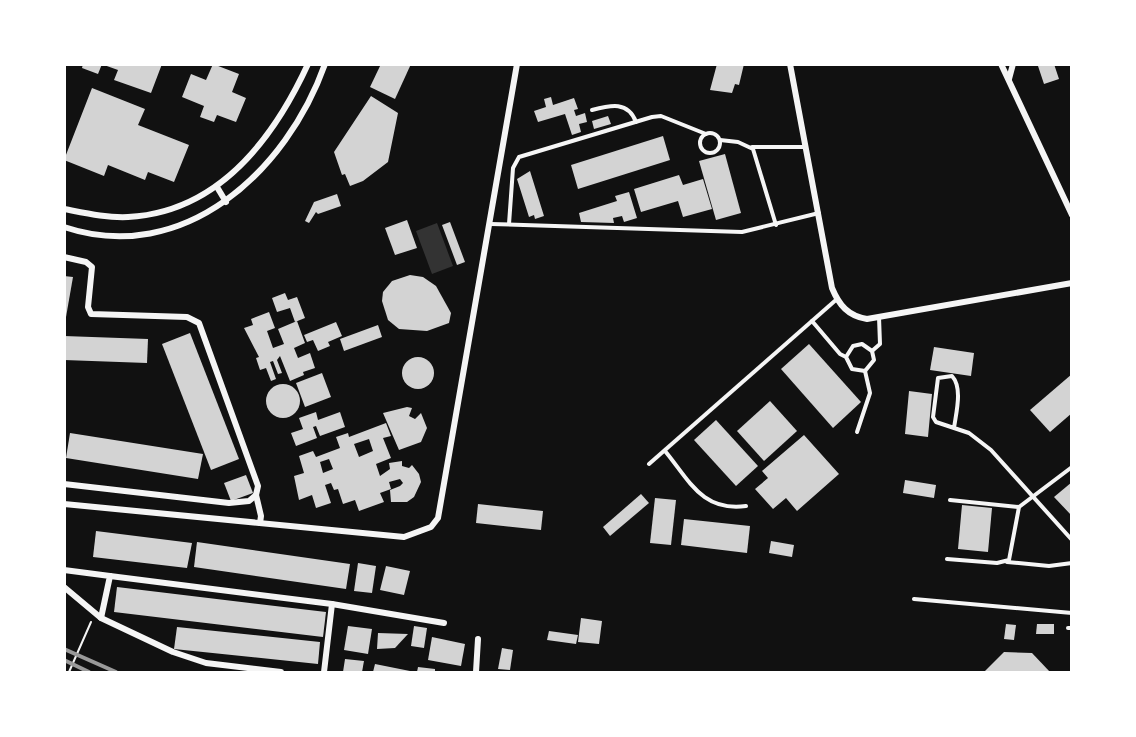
<svg xmlns="http://www.w3.org/2000/svg" width="1136" height="737" viewBox="0 0 1136 737" font-family="'Alegreya Sans',sans-serif">
<style>
.water{fill:#333}
.building{fill:#d3d3d3;fill-rule:evenodd}
.lines{fill:none;stroke-linecap:round;stroke-linejoin:round}
.path{stroke:#f5f5f5;stroke-width:2}
.service{stroke:#f5f5f5;stroke-width:4}
.minor{stroke:#f5f5f5;stroke-width:6}
.rail{stroke:#9a9a9a;stroke-width:4}
</style>
<rect width="100%" height="100%" fill="#111"/>
<path class="water" d="M437,223L453,266L432,274L416,231Z"/>
<g class="building">
<path d="M83,64H102L98,74L82,68Z"/>
<path d="M162,64L151,93L114,80L118,70L104,65Z"/>
<path d="M213,64L239,74L232,92L246,98L236,122L217,115L214,122L200,117L204,106L182,97L191,74L206,80Z"/>
<path d="M381,64H411L395,99L370,87Z"/>
<path d="M717,64H744L739,85L735,84L732,93L710,90Z"/>
<path d="M1054,64L1059,79L1044,84L1038,66Z"/>
<path d="M92,88L145,109L138,125L189,145L174,182L148,172L145,180L108,165L104,176L64,160Z"/>
<path d="M371,96L398,113L388,162L363,181L350,186L345,174L342,175L334,152Z"/>
<path d="M551,97L553,105L574,98L578,109L574,110L576,116L585,113L587,122L579,124L581,132L572,135L565,114L538,122L534,111L546,107L544,99Z"/>
<path d="M608,116L611,124L594,129L592,121Z"/>
<path d="M663,136L670,160L578,189L571,165Z"/>
<path d="M725,154L741,213L716,220L699,161Z"/>
<path d="M530,171L544,216L535,219L534,215L529,217L517,179Z"/>
<path d="M679,175L683,185L703,179L712,209L683,217L678,201L641,212L634,189Z"/>
<path d="M629,192L637,218L624,222L622,216L613,218L614,223L581,222L579,213L617,201L615,196Z"/>
<path d="M337,194L341,206L318,214L316,212L309,223L305,221L314,202Z"/>
<path d="M407,220L417,248L395,255L385,228Z"/>
<path d="M450,222L465,262L457,265L442,225Z"/>
<path d="M410,275L423,277L436,286L451,313L449,323L427,331L399,329L388,320L382,301L383,292L392,281Z"/>
<path d="M64,276L73,277L66,317H64Z"/>
<path d="M285,293L288,300L297,297L305,318L295,322L290,308L277,312L272,298Z"/>
<path d="M269,312L275,328L267,331L273,348L284,344L278,329L297,321L305,343L294,348L298,358L310,353L315,368L303,372L304,375L290,381L280,356L277,360L282,373L278,374L273,361L270,362L276,379L271,381L266,368L260,370L256,358L259,357L244,328L253,325L251,319Z"/>
<path d="M336,322L342,336L328,342L330,346L318,351L313,340L307,342L304,335Z"/>
<path d="M378,325L382,337L344,351L340,339Z"/>
<path d="M190,333L239,459L211,470L162,344Z"/>
<path d="M64,336L148,339L147,363L64,360Z"/>
<path d="M809,344L861,402L833,428L781,369Z"/>
<path d="M934,347L974,353L971,376L930,370Z"/>
<circle cx="418" cy="373" r="16"/>
<path d="M322,373L331,397L305,407L296,383Z"/>
<path d="M1072,374V413L1050,432L1030,410Z"/>
<circle cx="283" cy="401" r="17"/>
<path d="M909,391L932,394L928,437L905,434Z"/>
<path d="M770,401L797,431L764,461L737,431Z"/>
<path d="M407,407L412,408L409,416L415,419L421,413L427,428L421,442L399,450L383,413Z"/>
<path d="M316,412L318,420L340,412L345,427L320,436L316,426L313,427L317,438L296,446L291,433L303,429L299,418Z"/>
<path d="M716,420L758,466L736,486L694,440Z"/>
<path d="M386,423L391,436L383,438L391,458L376,464L380,476L390,469L389,463L402,461V466L409,468L412,465L419,474L421,482L414,497L407,502H391L390,490L400,486L403,483L400,479L389,482L391,489L380,493L384,502L359,511L355,500L343,504L338,489L334,490L331,483L325,485L331,503L316,508L312,495L299,500L294,476L304,473L299,456L313,451L316,457L340,448L336,437L348,433L349,437ZM369,439L373,451L359,457L354,444ZM329,459L333,469L323,473L320,462Z"/>
<path d="M70,433L203,454L198,479L66,458Z"/>
<path d="M804,435L839,474L797,511L786,498L773,509L755,489L768,478L762,471Z"/>
<path d="M246,475L253,493L231,501L224,483Z"/>
<path d="M905,480L936,485L934,498L903,493Z"/>
<path d="M1072,482V516L1054,497Z"/>
<path d="M641,494L649,503L610,536L603,527Z"/>
<path d="M655,498L676,500L671,545L650,543Z"/>
<path d="M478,504L543,511L541,530L476,523Z"/>
<path d="M962,505L992,508L988,552L958,549Z"/>
<path d="M684,519L750,526L747,553L681,545Z"/>
<path d="M96,531L192,543L187,568L93,557Z"/>
<path d="M771,541L794,545L792,557L769,553Z"/>
<path d="M197,542L350,564L346,589L194,567Z"/>
<path d="M358,563L376,566L372,593L354,591Z"/>
<path d="M386,566L410,571L404,595L380,590Z"/>
<path d="M117,587L326,612L323,637L114,612Z"/>
<path d="M581,618L602,621L599,644L578,642Z"/>
<path d="M1006,624L1016,625L1014,640L1004,639Z"/>
<path d="M1037,624H1054V634H1036Z"/>
<path d="M348,626L372,629L368,654L344,650Z"/>
<path d="M414,626L427,628L424,648L411,646Z"/>
<path d="M177,627L320,642L318,664L174,649Z"/>
<path d="M549,631L578,635L576,644L547,640Z"/>
<path d="M378,633L408,634L395,648L377,649Z"/>
<path d="M432,637L465,644L461,666L428,660Z"/>
<path d="M502,648L513,650L510,670L498,669Z"/>
<path d="M1004,652L1032,653L1050,672H984Z"/>
<path d="M345,659L364,661L362,672H343Z"/>
<path d="M375,664L410,671V672H373Z"/>
<path d="M418,667L435,669V672H417Z"/>
</g>
<g class="lines">
<path class="path" d="M69,672L91,622"/>
<g class="service">
<path d="M592,110C611,105 628,101 636,122"/>
<circle cx="710" cy="143" r="10"/>
<path d="M720,140L738,142L753,149L776,225"/>
<path d="M752,147H806"/>
<path d="M491,224L742,232L819,213"/>
<path d="M509,224L513,168L519,157L652,117L661,116L706,134"/>
<path d="M812,321L840,354L846,357L852,369L865,371L874,360L872,351L862,344L853,346L846,357"/>
<path d="M872,351L880,344L879,317"/>
<path d="M954,428C956,413 963,388 952,376L938,378L933,417L936,422L969,433L991,450L1072,540"/>
<path d="M857,432L870,393L865,371"/>
<path d="M665,451C689,480 702,512 746,506"/>
<path d="M649,464L837,299"/>
<path d="M950,500L1019,507L1072,467"/>
<path d="M947,559L997,563L1009,560L1019,507"/>
<path d="M1007,562L1049,566L1072,563"/>
<path d="M914,599L1072,613"/>
<path d="M1068,628H1072"/>
</g>
<g class="minor">
<path d="M790,64L832,288C839,305 848,316 867,319L1072,283"/>
<path d="M1001,64L1072,215"/>
<path d="M1009,79L1013,64"/>
<path d="M217,187L226,202"/>
<path d="M64,209C85,213 107,218 128,217C218,212 273,140 308,64"/>
<path d="M64,227C184,267 287,171 325,64"/>
<path d="M64,257L86,262L92,267L88,307L91,314L187,317L199,323L258,486L256,495L249,501L229,503L64,484"/>
<path d="M256,495L261,516L260,523"/>
<path d="M64,504L404,537L431,527L438,518L517,64"/>
<path d="M64,570L110,576L101,618"/>
<path d="M110,576L332,604L324,672"/>
<path d="M64,587L101,618L173,652L206,663L281,672"/>
<path d="M332,604L444,623"/>
<path d="M476,672L478,639"/>
</g>
<g class="rail">
<path d="M64,649L116,672"/>
<path d="M64,660L89,672"/>
</g>
</g>
<rect width="1136" height="737" fill="none" stroke="#ffffff" stroke-width="132"/>
</svg>
